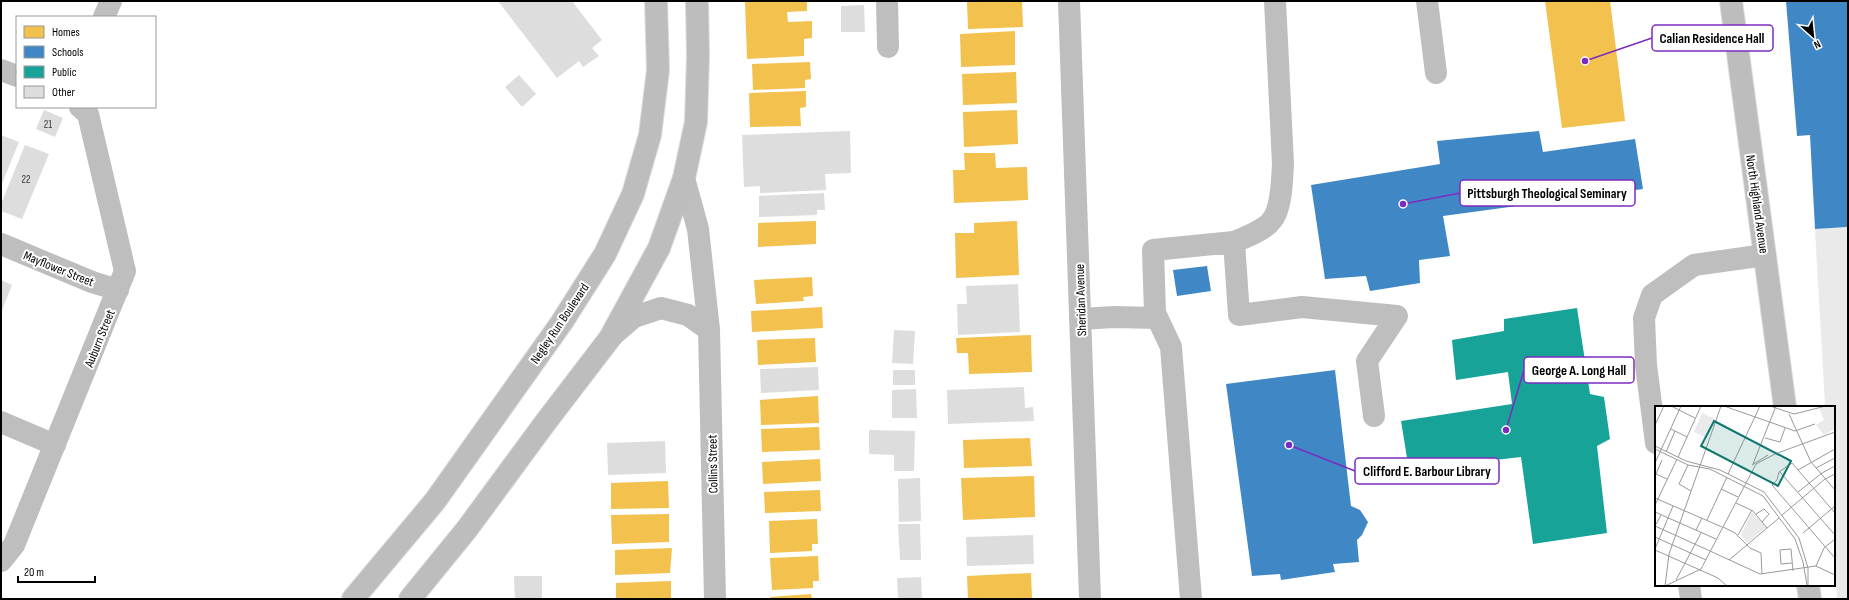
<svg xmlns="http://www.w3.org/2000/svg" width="1849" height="600" viewBox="0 0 1849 600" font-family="'Sofia Sans Condensed',sans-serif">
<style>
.green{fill:#eaeaea}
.homes{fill:#f2c14e}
.schools{fill:#3f88c5}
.public{fill:#17a398}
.building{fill:#ddd}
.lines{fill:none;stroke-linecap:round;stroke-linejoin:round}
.major-casing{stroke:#dbdbdb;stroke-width:24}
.minor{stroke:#bebebe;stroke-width:22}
.major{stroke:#bdbdbd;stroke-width:22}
.labels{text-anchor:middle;stroke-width:4;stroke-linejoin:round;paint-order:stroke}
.number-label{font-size:11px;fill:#373737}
.street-label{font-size:13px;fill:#000;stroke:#fff}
.inset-road{fill:none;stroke:#999;stroke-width:1}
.view{fill:#0f766e;fill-opacity:0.15;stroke:#0f766e;stroke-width:2}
.inset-edge{fill:none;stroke:#000;stroke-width:2}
.leader{fill:none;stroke:#7b2cbf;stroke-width:1.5}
.callout-dot{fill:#7b2cbf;stroke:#fff;stroke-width:1.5}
.callout{fill:#fff;stroke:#7b2cbf;stroke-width:1.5}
.callout-label{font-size:14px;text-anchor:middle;font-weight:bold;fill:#000}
</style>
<rect width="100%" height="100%" fill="#fff"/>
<path class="green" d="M1848,227V599H1837L1834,555V407H1825L1815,229Z"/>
<g class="homes">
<path d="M745,1H807V11L787,12L788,22L812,21V38L804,39V56L747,59Z"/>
<path d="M1022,1L1023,27L968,29L967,2Z"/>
<path d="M1545,1H1610L1625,121L1562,128Z"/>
<path d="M1015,31V65L961,67L960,34Z"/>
<path d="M810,62L811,79L805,80V88L753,90L752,64Z"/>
<path d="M1016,72L1017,103L963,105L962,74Z"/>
<path d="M806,91V107L800,108L801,126L750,127L749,93Z"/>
<path d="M1017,110L1018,144L964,147L963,112Z"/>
<path d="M964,153H995L996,168L1027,167L1028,200L954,203L953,170H965Z"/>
<path d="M816,221V244L758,247V223Z"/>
<path d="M1017,221L1019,275L956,278L955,233H974V223Z"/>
<path d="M812,277L813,296L803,297L804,301L756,304L754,280Z"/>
<path d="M822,307L823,328L752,332L751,311Z"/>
<path d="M1031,335L1032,372L969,374L968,353H957L956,338Z"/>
<path d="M815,338L816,362L758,365L757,340Z"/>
<path d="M818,396L819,423L761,425L760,400Z"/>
<path d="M819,427L820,450L762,452L761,429Z"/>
<path d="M1030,438L1032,466L964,468L963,440Z"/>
<path d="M820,459L821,481L763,484L762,462Z"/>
<path d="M1034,476L1035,517L963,520L961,478Z"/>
<path d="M668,481L669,508L611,509V483Z"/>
<path d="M820,490L821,511L765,513L764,492Z"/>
<path d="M669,514V542L612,544L611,515Z"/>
<path d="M817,519L818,544H812V551L770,553L769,521Z"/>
<path d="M672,548L670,573L615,575V550Z"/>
<path d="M818,556L819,581H813V588L772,590L770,558Z"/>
<path d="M1031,573L1032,599H968L967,576Z"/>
<path d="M671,581V599H616V583Z"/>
<path d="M811,594L812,599H770V597Z"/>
</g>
<g class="schools">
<path d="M1786,1H1848L1847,227L1815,229L1810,135L1797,136Z"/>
<path d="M1539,131L1543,152L1635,139L1643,189L1443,216L1450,256L1419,260L1420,283L1370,291L1366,276L1325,279L1311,185L1440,164L1437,141Z"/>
<path d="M1207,266L1211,291L1177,296L1173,270Z"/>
<path d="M1335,370L1351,506L1360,510L1368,522L1362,535L1357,540L1359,562L1333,564L1335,572L1281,580L1280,574L1252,576L1226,384Z"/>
</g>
<path class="public" d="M1577,308L1590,394L1604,397L1610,439L1597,446L1607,533L1533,544L1521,457L1409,470L1401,421L1512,404L1508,372L1456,380L1452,340L1504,331V319Z"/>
<g class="building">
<path d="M498,1H572L602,40L592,48L599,56L583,67L579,61L557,78Z"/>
<path d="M864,5L865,32H841V6Z"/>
<path d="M519,75L536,94L522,107L505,87Z"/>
<path d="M44,110L63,118L55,137L36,129Z"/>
<path d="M850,131L851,173L825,174L826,190L760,193V186L744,187L742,135Z"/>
<path d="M1,135L19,142L1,186Z"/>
<path d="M25,145L49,154L22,219L1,211V204Z"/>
<path d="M824,193L825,210H817V215L759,217V196Z"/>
<path d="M1,280L12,285L1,313Z"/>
<path d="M1018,284L1020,332L958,335L957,304H967L966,286Z"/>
<path d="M894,330L915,331L913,364L892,363Z"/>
<path d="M818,367L819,390L761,393L760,369Z"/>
<rect x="893" y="370" width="22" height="15"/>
<path d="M1024,387L1025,408L1033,407L1034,421L948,424L947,390Z"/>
<path d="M916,389L917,418H892V390Z"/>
<path d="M869,430L915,431L914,471H894V455L869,454Z"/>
<path d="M665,441L666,473L608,475L607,443Z"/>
<path d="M920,478L921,521L899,522L898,479Z"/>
<path d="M898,524H920L921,560H900Z"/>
<path d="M1033,535L1034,564L967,566L966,537Z"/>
<path d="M514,576H542V599H515Z"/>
<path d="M921,577L922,599H898L897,578Z"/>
</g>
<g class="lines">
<g class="major-casing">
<g id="major">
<path d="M1731,1L1785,407"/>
<path d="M1808,585L1810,599"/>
<path d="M353,599L435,501L562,322L605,254L633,194L650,135L658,70L656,1"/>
<path d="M410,599L467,529L545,423L610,338L659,248L684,178L696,122L698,56L697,1"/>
</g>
</g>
<g class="minor">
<path d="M887,1L888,47"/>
<path d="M1069,1L1090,599"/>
<path d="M1427,1L1436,73"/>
<path d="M104,17L111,1"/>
<path d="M1,70L17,76"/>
<path d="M684,178L698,229L709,330L715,599"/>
<path d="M1234,242C1246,237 1265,230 1272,220C1282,208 1282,179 1283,164L1275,1"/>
<path d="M1,244L92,282L118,290"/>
<path d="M1080,319L1114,317L1157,318"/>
<path d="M612,336L634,317L661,308L688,315L709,330"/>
<path d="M1,422L55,445"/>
<path d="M1656,443L1646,365L1644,318L1652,295L1694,265L1765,255"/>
<path d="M1,561L14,545L125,271L88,114L80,107"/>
<path d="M1689,585L1691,599"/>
<path d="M1191,599L1171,347L1155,313L1153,250L1234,242L1239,315L1302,307L1397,316L1367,361L1374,416"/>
</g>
<use href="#major" class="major"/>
</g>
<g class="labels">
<g class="number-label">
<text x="48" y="128">21</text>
<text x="26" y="183">22</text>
</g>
<g class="street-label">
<text transform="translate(1758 204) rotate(82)" y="5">North Highland Avenue</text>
<text transform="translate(59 268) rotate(22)" y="5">Mayflower Street</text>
<text transform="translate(1080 300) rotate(-92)" y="5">Sheridan Avenue</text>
<text transform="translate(559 323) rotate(-56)" y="5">Negley Run Boulevard</text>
<text transform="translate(99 338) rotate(-68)" y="5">Auburn Street</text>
<text transform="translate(712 464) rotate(-91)" y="5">Collins Street</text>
</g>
</g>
<g transform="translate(1655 406)">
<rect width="180" height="180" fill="#fff"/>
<path d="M180,0V23L169,29L161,19L169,14L164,2ZM47,7L60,13L52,32L39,26ZM97,106L112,121L92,137L86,129Z" fill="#eaeaea"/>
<path class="inset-road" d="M16,0L40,12M69,0L140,25L160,18M115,0L139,8L171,0M134,8L156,56L180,84M0,19L9,0M16,23L32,31M110,32L125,36L130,22M0,40L31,55L65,64L109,86L144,132L153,162V180M0,43L33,59L55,63L108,90L140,133L148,156L152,179M11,46L20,25M23,51L46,0M0,57L26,0M98,58L121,0M33,59L24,78L36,85M97,59L113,49M161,62L180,52M143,64L180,43M124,65L180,129M1,68L7,54M1,68L12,73M73,68L105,0M66,83L83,91M143,86L167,67L180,60M0,92L67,121M81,97L98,105L112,122M0,99L22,53M0,106L61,133M180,107L137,57L124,66L122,74L117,79L180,152M101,108L109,103L114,108L107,116M127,109L170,73L180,68M52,114L72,71M0,120L55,145M0,120L6,109M68,121L80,127L95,142L106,147L107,168M41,124L47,112M148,127L180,100M83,129L97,104M0,131L51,154M0,143L18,100M0,144L63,172L72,180M55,145L105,168L161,160L180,169M74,154L124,112M137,157L126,158L125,144L136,143L138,165M161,160L169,142L180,133M21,174L46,127M10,180L46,163L101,58L120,48L180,26M10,180L14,148L66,0"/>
<path class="view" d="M59,15L136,55L123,80L46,40Z"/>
<rect width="180" height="180" class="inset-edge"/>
</g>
<path class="leader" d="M1585 61L1652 38M1403 204L1460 193M1506 430L1524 370M1289 445L1355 471"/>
<g class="callout-dot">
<circle cx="1585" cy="61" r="4"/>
<circle cx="1403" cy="204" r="4"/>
<circle cx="1506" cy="430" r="4"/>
<circle cx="1289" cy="445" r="4"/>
</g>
<g class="callout">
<rect x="1652" y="25" width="121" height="26" rx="4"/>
<rect x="1460" y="180" width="175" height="26" rx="4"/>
<rect x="1524" y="357" width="110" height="26" rx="4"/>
<rect x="1355" y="458" width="144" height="26" rx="4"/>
</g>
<g class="callout-label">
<text x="1712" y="43">Calian Residence Hall</text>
<text x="1547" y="198">Pittsburgh Theological Seminary</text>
<text x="1579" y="375">George A. Long Hall</text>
<text x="1427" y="476">Clifford E. Barbour Library</text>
</g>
<rect width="1849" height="600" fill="none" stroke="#000000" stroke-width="4"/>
<rect x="16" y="16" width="140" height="92" fill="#ffffff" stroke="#999999"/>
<rect x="24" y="26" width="20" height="12" fill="#f2c14e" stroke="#999999"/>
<text x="52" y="36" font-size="12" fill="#000000">Homes</text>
<rect x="24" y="46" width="20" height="12" fill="#3f88c5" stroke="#999999"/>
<text x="52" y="56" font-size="12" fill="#000000">Schools</text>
<rect x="24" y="66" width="20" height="12" fill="#17a398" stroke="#999999"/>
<text x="52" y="76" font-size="12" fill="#000000">Public</text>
<rect x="24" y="86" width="20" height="12" fill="#dddddd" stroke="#999999"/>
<text x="52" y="96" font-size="12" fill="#000000">Other</text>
<g transform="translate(1813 36) rotate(153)" stroke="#ffffff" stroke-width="3" paint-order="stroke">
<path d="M0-3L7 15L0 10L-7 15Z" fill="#000000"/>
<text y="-6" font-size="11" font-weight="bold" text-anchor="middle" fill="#000000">N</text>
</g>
<path d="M18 576v6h77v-6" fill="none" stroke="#000000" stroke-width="2"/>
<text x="24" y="576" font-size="12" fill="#000000" stroke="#ffffff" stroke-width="3" paint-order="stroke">20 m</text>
</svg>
